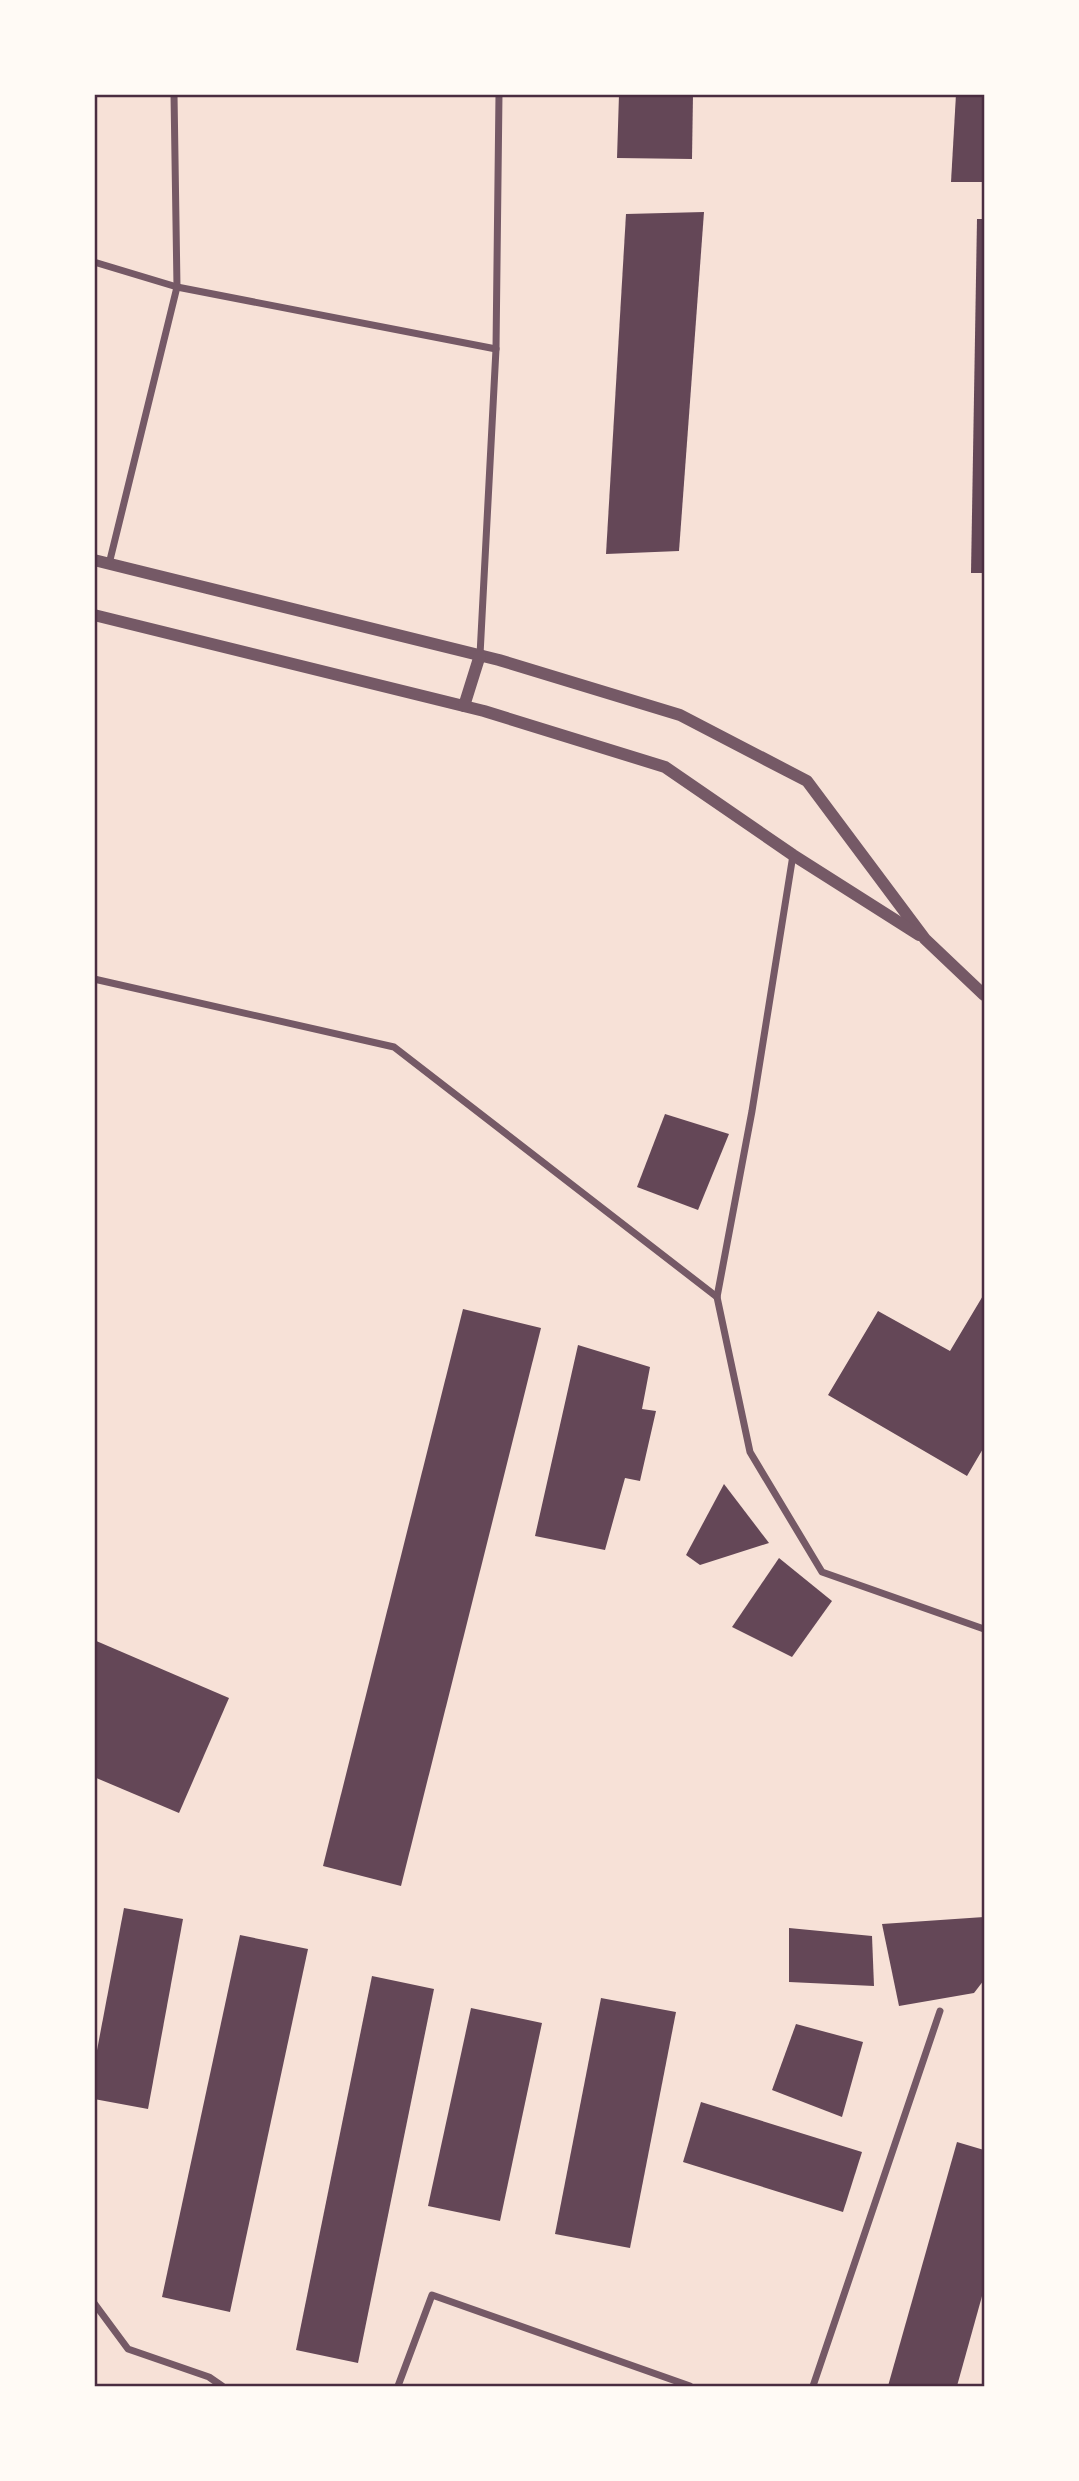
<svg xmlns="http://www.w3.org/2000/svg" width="1079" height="2481" viewBox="0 0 1079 2481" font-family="'Work Sans',sans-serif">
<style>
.building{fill:#644757}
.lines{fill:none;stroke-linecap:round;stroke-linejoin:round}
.minor{stroke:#755966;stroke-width:7}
.tertiary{stroke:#755966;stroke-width:12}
.neatline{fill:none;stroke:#4a2c40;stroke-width:2.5}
</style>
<rect width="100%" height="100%" fill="#f7e1d7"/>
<g class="building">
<path d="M619,94H693L692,159L617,158Z"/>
<path d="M956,94H984V182H951Z"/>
<path d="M704,212L679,551L606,554L626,214Z"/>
<path d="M977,219H984V573H971Z"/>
<path d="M665,1114L729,1134L698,1210L637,1187Z"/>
<path d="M984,1294V1447L967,1476L828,1395L878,1311L950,1351Z"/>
<path d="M463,1309L541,1328L401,1886L323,1866Z"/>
<path d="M578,1345L650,1367L642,1409L656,1411L640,1481L625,1478L605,1550L535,1536Z"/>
<path d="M724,1484L769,1543L700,1565L686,1555Z"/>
<path d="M779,1558L832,1601L792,1657L732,1627Z"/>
<path d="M94,1640L229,1698L179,1813L94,1777Z"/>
<path d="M124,1908L183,1919L148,2109L94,2099V2066Z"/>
<path d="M984,1917V1980L974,1993L899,2006L882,1924Z"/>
<path d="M789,1928L872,1936L874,1986L789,1982Z"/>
<path d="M240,1935L308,1949L230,2312L162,2297Z"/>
<path d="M372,1976L434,1989L358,2363L296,2350Z"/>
<path d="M601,1998L676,2012L630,2248L555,2234Z"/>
<path d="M471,2008L542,2023L500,2221L428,2206Z"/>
<path d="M796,2024L863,2042L842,2117L772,2090Z"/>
<path d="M701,2102L862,2152L843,2212L683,2162Z"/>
<path d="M957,2142L984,2150V2289L957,2386H888Z"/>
</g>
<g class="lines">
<g class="minor">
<path d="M94,262L177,287L496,349"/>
<path d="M109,564L177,287L174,94"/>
<path d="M480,655L496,349L499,94"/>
<path d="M793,855L752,1111L717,1297L750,1452L822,1572L984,1629"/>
<path d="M94,979L394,1047L717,1297"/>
<path d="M94,2303L128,2349L209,2377L222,2386"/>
<path d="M398,2386L432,2295L690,2386"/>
<path d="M813,2386L940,2011"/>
</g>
<g class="tertiary">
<path d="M94,560L499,660L680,715L807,781L925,939L984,995"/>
<path d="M94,615L484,711L665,767L793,855L919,935"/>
<path d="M464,706L480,655"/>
</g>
</g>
<rect width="1079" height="2481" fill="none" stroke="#fffaf5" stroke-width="192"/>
<rect x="96" y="96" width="887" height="2289" class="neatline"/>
</svg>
